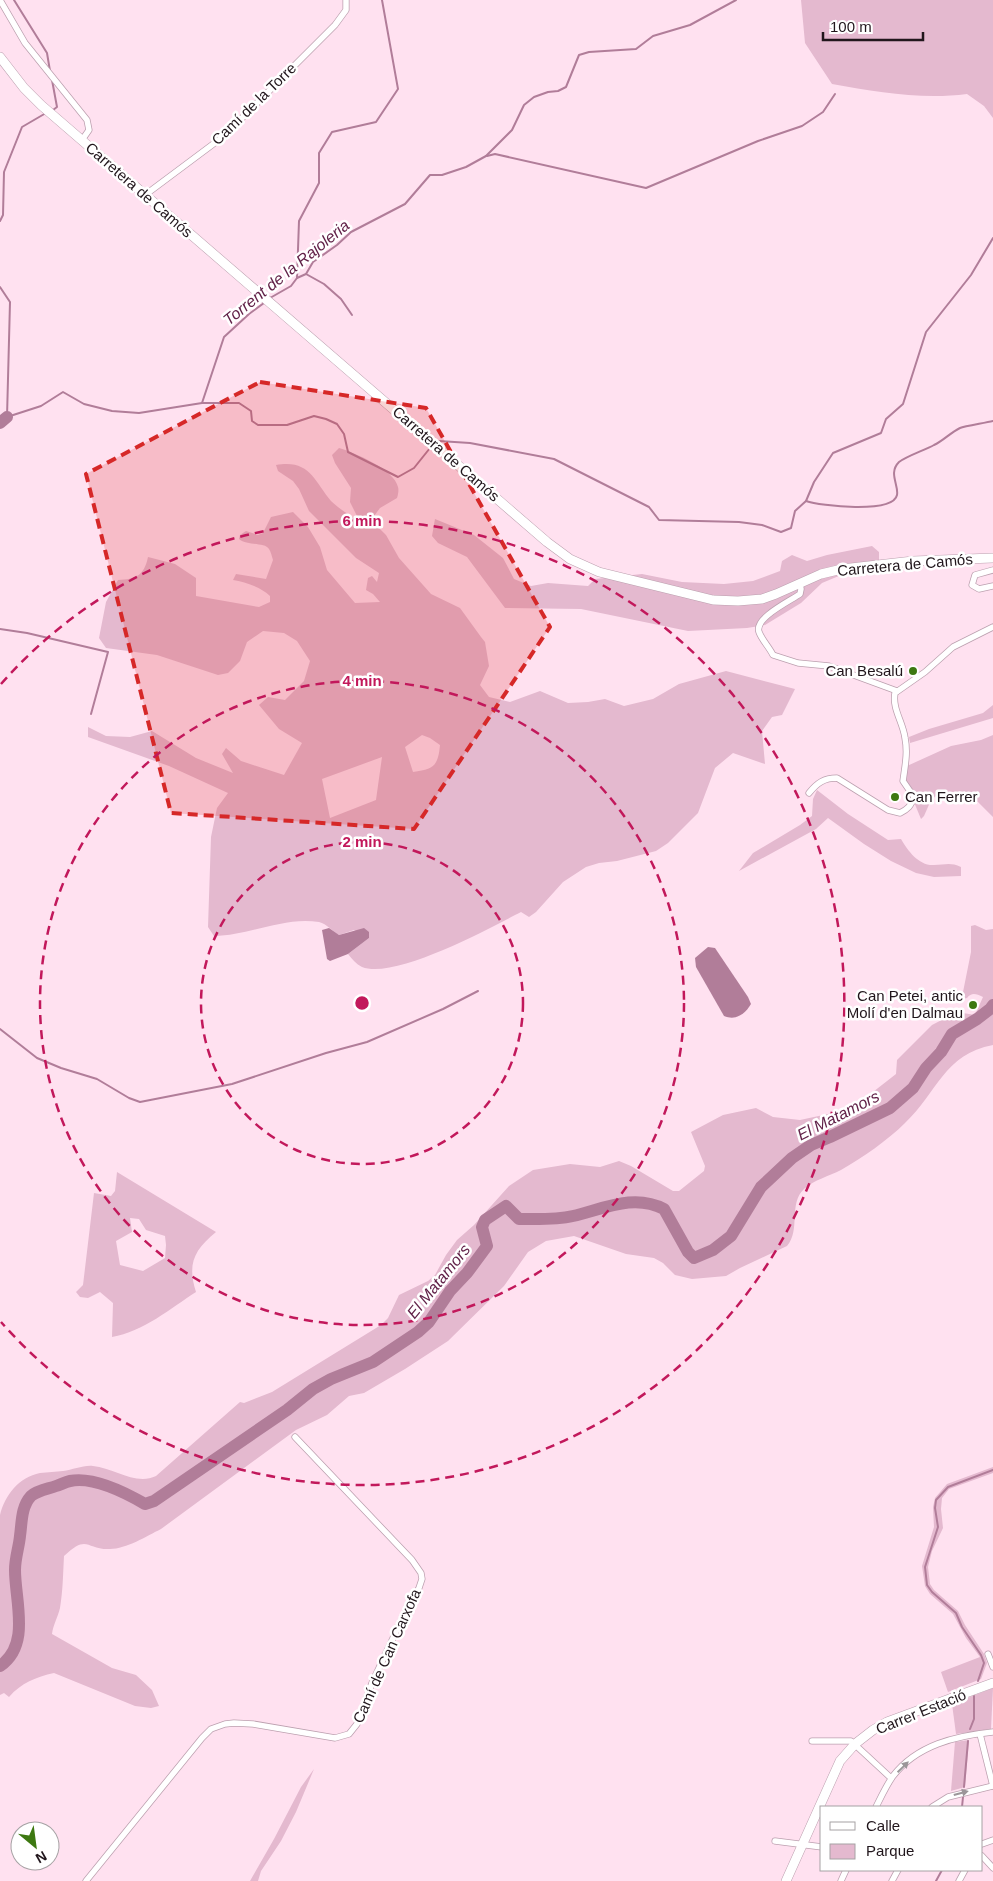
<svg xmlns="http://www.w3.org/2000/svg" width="993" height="1881" viewBox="0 0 993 1881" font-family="Helvetica,sans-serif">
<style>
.green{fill:#e4b9cf;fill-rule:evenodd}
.water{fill:#b17d99}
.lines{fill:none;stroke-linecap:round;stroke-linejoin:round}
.stream{stroke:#b17d99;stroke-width:2}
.river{stroke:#b17d99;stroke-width:12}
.street-casing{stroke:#bca0af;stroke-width:7}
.secondary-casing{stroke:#bca0af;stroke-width:10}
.street{stroke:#fff;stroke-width:5.5}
.secondary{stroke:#fff;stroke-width:9}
.oneway{fill:#9b9699}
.marked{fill:#d62828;fill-opacity:0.2;stroke:#d62828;stroke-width:4;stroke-dasharray:10 6;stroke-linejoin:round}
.ring{fill:none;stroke:#c2185b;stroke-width:2.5;stroke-dasharray:9 6}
.poi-dot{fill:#3d7811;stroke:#fff;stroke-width:2}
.labels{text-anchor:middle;stroke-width:5;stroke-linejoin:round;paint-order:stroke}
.street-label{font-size:15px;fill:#21161c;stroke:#fff}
.poi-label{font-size:15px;fill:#21161c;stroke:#fff;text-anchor:end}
.water-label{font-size:16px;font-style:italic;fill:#612148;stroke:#fff}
.centre{fill:#c2185b;stroke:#fff;stroke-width:2.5}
.ring-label{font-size:15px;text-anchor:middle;font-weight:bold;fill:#c2185b;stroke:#fff;stroke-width:5;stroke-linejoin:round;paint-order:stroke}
</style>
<rect width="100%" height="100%" fill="#ffe1f0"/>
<g class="green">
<path d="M801,0H993V118L984,106L967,94C922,100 877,92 832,84L805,43Z"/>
<path d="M339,448C355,453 394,469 398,487C399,490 398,495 397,498L380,508L371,520L386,535L399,558L431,594L460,608L481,637L485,642L489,666L480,685L489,697L510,702L540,691L568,703L588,702L605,699L624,706L653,699L679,684L726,671L795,689L782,715L772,717L762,731L765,764L733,753L715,768L698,813L668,843L656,851L617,861L599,863L586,867L563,882L536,912L529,917L521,912C490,928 395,980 362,967C356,964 352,959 348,954L369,938L354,930L339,935C332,931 327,924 319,922C284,916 249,936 214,936L208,927L211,837L217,808L228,793L169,766L88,737V727L106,736L130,737L152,731L196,758L233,773L222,754L226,748L241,761L284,775L302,743L279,729L259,705L268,697L285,700L304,681L310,661L297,641L284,633L263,631L247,642L240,661L228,673L218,675L157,655L106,648L99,638L106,602L118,580C136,579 144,576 148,557L175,564L196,578V596L259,607L270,602V596C261,587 245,582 233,580L236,574L266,579L273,560C272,557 271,552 269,549C265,542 247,546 239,539L240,535L246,531L258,535L263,533L271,517L293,512L308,527L320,547L327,570L355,603L380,602L373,594L366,590L368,578L372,576L377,582L379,573L356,558L309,511L299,489L293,481L278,471L276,465C309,459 314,480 331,501C339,509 351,516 360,522L350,502L351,488L335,463L332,455ZM422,735L430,738L440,745C438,766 434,769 413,772L405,747ZM382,757L376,800L330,818L322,779Z"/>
<path d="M435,519L474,535L503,558L514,579L531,586L548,583L588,586L595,579L642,574L682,582L724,584L753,581L780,571L782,561L792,555L807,561L827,555L872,546L879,552V569L846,573L822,583L801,603L765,625L747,628L688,631L581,609L505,608L467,557L438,543L432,536Z"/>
<path d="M993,705V718L910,743L909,737L929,729L983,713Z"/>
<path d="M993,735V817L978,802L965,801L950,792L940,793L931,800L924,816L921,819L904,778L907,766L951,746L981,740Z"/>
<path d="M817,790L848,814L888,840L901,839C908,851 919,866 934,865C945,865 950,862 961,867V876L934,877L916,873L891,861L864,844L828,818L816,829L739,871L753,853L800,825L812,816L813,799Z"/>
<path d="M975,925L986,930L993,929V1045C944,1054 937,1093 905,1123C887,1141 863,1157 841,1170C829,1176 814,1180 804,1189C788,1204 801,1230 787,1246L740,1268L726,1276L692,1279L675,1275L663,1263L654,1258L626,1254L574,1236L546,1241L528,1252L504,1286L448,1341L405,1369L364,1393L349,1396L327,1415L296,1430L161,1529C147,1536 126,1549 110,1549C86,1550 88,1533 64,1556C63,1574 63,1590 60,1608C58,1617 53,1625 52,1634L112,1668L136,1675L152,1690L159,1706L151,1708L135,1706L54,1673C36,1677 21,1683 9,1697L4,1693L0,1695V1515C5,1495 19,1477 40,1473C48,1472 56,1472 63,1471C73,1470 83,1465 93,1466C114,1468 136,1486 156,1476L240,1402L244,1403L272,1392L381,1325L388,1318L399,1295L428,1281L435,1275L446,1255L457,1240L474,1225L509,1186L533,1170L570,1164L600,1167L619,1161L631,1166L673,1191H679L704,1171L705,1166L691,1132L723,1115L756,1108L773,1117L800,1120L842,1111L864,1099L896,1074L897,1060L932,1025L957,1012L975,1015L983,997C976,994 972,992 967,998L963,999L962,997L971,952V926Z"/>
<path d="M117,1172L216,1232C194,1250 187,1264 196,1292C171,1308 143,1332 112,1337L113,1303L100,1292L88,1298L80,1297L76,1292L83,1285L94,1193L111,1196L115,1191ZM130,1218L139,1219L146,1230L165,1236L166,1245L165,1258L143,1271L120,1265L116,1241L132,1232Z"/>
<path d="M993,1467V1473L949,1489L942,1498L941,1509L943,1528L932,1551L928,1567L930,1584L934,1590L958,1611L965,1625L984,1654L987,1663L981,1679L948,1692L941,1672L980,1657L966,1638L953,1614L930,1594L925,1586L922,1566L934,1527L933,1507L935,1498L947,1484Z"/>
<path d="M993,1688L991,1729L956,1734L952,1704Z"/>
<path d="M969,1740L965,1787L951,1791L955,1742Z"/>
<path d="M314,1769L296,1812L281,1841L261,1871L258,1881H250L274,1839L301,1787Z"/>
</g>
<g class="water">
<path d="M329,928L339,935L364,928L369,932V938L348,954L330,961L327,959L322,930Z"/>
<path d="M708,947L715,948L748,997L751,1004C745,1014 736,1021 724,1016L696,967L695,958Z"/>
</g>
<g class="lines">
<g class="stream">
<path d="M14,0L47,53L50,71"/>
<path d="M52,80L57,107L53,110"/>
<path d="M487,156L495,154L646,188L758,141L802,126L823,112L835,94"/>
<path d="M0,221L3,215L4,172L22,127L46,113"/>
<path d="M306,274L324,284L341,299L352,315"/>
<path d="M297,278L299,221L319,183V153L332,132L376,122L398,89L382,0"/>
<path d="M0,287L10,302L7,417L41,406L63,392L84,404L112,411L139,413L202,403H239L251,411L252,421L258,425H287L314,416L326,419L337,424L344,434L348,452L398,477L414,468L430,448"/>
<path d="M270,298L291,286L297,278L306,274L313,262L337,245L351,232L405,204L430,175H442L466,167L486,156L512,130L524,105L534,97L548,92L558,91L566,87L579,55L589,52L636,49L653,36L690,25L736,0"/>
<path d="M202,403L224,337L249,314L264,303"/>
<path d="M439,441L470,443L554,459L649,507L659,520L739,522L762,525L781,532L791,528L795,511L806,501L814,482L833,453L881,433L886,419L903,404L926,332L971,275L993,238"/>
<path d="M806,501C820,506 893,514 897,495C899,485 888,473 899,462C907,456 925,450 934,445C943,441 950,433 960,428C965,426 985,423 993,421"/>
<path d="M0,629L27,633L108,652L91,714"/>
<path d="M0,1029L37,1058L61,1068L97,1079L129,1098L140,1102L232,1084L326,1053L367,1042L443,1009L478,991"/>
<path d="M978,1681L984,1663L981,1655L962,1627L956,1613L932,1592L927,1585L925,1567L938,1527L935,1508L936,1500L948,1487L993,1470"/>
<path d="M970,1729L974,1719V1696"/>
<path d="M964,1787L968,1741"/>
<path d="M962,1807L963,1797"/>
<path d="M936,1881L942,1870"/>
</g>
<g class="river">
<path d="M0,423L7,417"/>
<path d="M0,1666C31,1645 15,1601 15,1570C15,1558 19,1547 20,1536C22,1522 21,1507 31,1496C38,1490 48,1489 56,1486C60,1485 65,1482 70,1481C94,1476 126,1493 145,1504L154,1501L287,1410L313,1389L331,1379L373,1362L418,1332L429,1322L450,1291L467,1273L487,1246L482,1227L485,1220L506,1206L519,1219C537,1219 556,1220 573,1216C603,1209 634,1193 664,1209L688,1252L694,1258L713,1250L731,1236L761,1187L792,1158L811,1145L830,1137L890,1108L913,1088L926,1068L941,1052L952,1034L977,1019L990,1009L993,1005"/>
</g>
<g class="street-casing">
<g id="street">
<path d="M0,0L25,43L87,120L89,130L82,140"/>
<path d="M145,195L224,136L335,25L346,10V0"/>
<path d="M993,570L975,575L972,585L979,589L993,586"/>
<path d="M800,584L801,589L800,594C790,601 754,618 759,632C762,640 769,647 773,655L798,663L829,666L897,691"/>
<path d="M809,793C817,783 824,778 837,778L888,810L900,813C908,809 911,806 914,797L903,781C905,766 908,753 905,738C903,722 892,709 895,693L925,672L953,647L993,627"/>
<path d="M988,1654L993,1667"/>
<path d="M980,1734L993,1786"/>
<path d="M812,1741H851L891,1778"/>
<path d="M876,1807C881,1797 886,1786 893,1776C917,1745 955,1736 993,1732"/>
<path d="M932,1807L948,1797L993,1786"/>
<path d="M775,1841L822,1847"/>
<path d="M982,1844L993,1840"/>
<path d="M982,1856L993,1868"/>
<path d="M86,1881L202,1738L211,1729L225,1724L234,1723L253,1724L335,1738L349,1734L357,1724L372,1683L402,1619L419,1588L422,1579L421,1573L412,1560L295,1437"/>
<path d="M841,1881L846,1870"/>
<path d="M892,1881L898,1870"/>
<path d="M959,1881L965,1870"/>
</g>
</g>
<g class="secondary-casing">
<g id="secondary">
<path d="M0,57L24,88L41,105L547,542L570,559L599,572L713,600L738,601L762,599L776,594L821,574L842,569L913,561L993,558"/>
<path d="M786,1881L840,1761L855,1744L873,1730L887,1722L993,1683"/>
</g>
</g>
<use href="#street" class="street"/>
<use href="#secondary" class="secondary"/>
</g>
<defs><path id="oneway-solid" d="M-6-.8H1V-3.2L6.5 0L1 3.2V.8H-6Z" transform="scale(1.25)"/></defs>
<g class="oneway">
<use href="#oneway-solid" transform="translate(903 1767) rotate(-44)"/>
<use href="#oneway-solid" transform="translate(961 1793) rotate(-15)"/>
</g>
<path class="marked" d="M260,382L426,408L550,627L414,829L171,813L86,474Z"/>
<g class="ring">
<circle cx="362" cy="1003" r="161"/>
<circle cx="362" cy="1003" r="322"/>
<path d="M1 684A482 482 0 1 1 1 1322"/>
</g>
<g class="poi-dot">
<circle cx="913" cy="671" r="5"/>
<circle cx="895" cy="797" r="5"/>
<circle cx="973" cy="1005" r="5"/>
</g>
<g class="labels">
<g class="street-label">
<text transform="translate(254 104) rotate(-44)" y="5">Camí de la Torre</text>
<text transform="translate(139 190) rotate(41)" y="5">Carretera de Camós</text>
<text transform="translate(446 454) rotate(41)" y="5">Carretera de Camós</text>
<text transform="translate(905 565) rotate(-5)" y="5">Carretera de Camós</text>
<text transform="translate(387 1656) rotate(-66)" y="5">Camí de Can Carxofa</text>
<text transform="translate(921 1712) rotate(-22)" y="5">Carrer Estació</text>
</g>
<g class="poi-label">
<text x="903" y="676">Can Besalú</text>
<text x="905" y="802" text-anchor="start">Can Ferrer</text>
<text x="963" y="1001">Can Petei, antic<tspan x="963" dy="17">Molí d'en Dalmau</tspan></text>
</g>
<g class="water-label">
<text transform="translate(286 272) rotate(-39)" y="6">Torrent de la Rajoleria</text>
<text transform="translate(838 1115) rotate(-27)" y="6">El Matamors</text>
<text transform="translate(438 1281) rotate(-51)" y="6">El Matamors</text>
</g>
</g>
<circle cx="362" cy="1003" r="8" class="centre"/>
<g class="ring-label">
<text x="362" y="526">6 min</text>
<text x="362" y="686">4 min</text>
<text x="362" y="847">2 min</text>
</g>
<rect x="820" y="1806" width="162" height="65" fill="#ffffff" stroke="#a6a2a4"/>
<rect x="830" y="1822" width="25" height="8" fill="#ffffff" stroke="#a6a2a4"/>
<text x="866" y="1831" font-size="15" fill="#21161c">Calle</text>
<rect x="830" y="1844" width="25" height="15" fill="#e4b9cf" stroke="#a6a2a4"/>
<text x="866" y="1856" font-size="15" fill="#21161c">Parque</text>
<g transform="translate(35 1846) rotate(151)"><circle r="24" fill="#ffffff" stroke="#a6a2a4"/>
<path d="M0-4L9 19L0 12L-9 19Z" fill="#3d7811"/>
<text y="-8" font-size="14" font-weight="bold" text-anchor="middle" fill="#21161c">N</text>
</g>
<path d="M823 32v8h100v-8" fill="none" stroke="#21161c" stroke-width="2.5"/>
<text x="830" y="32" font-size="15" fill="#21161c" stroke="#ffffff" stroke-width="4" paint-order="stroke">100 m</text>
</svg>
